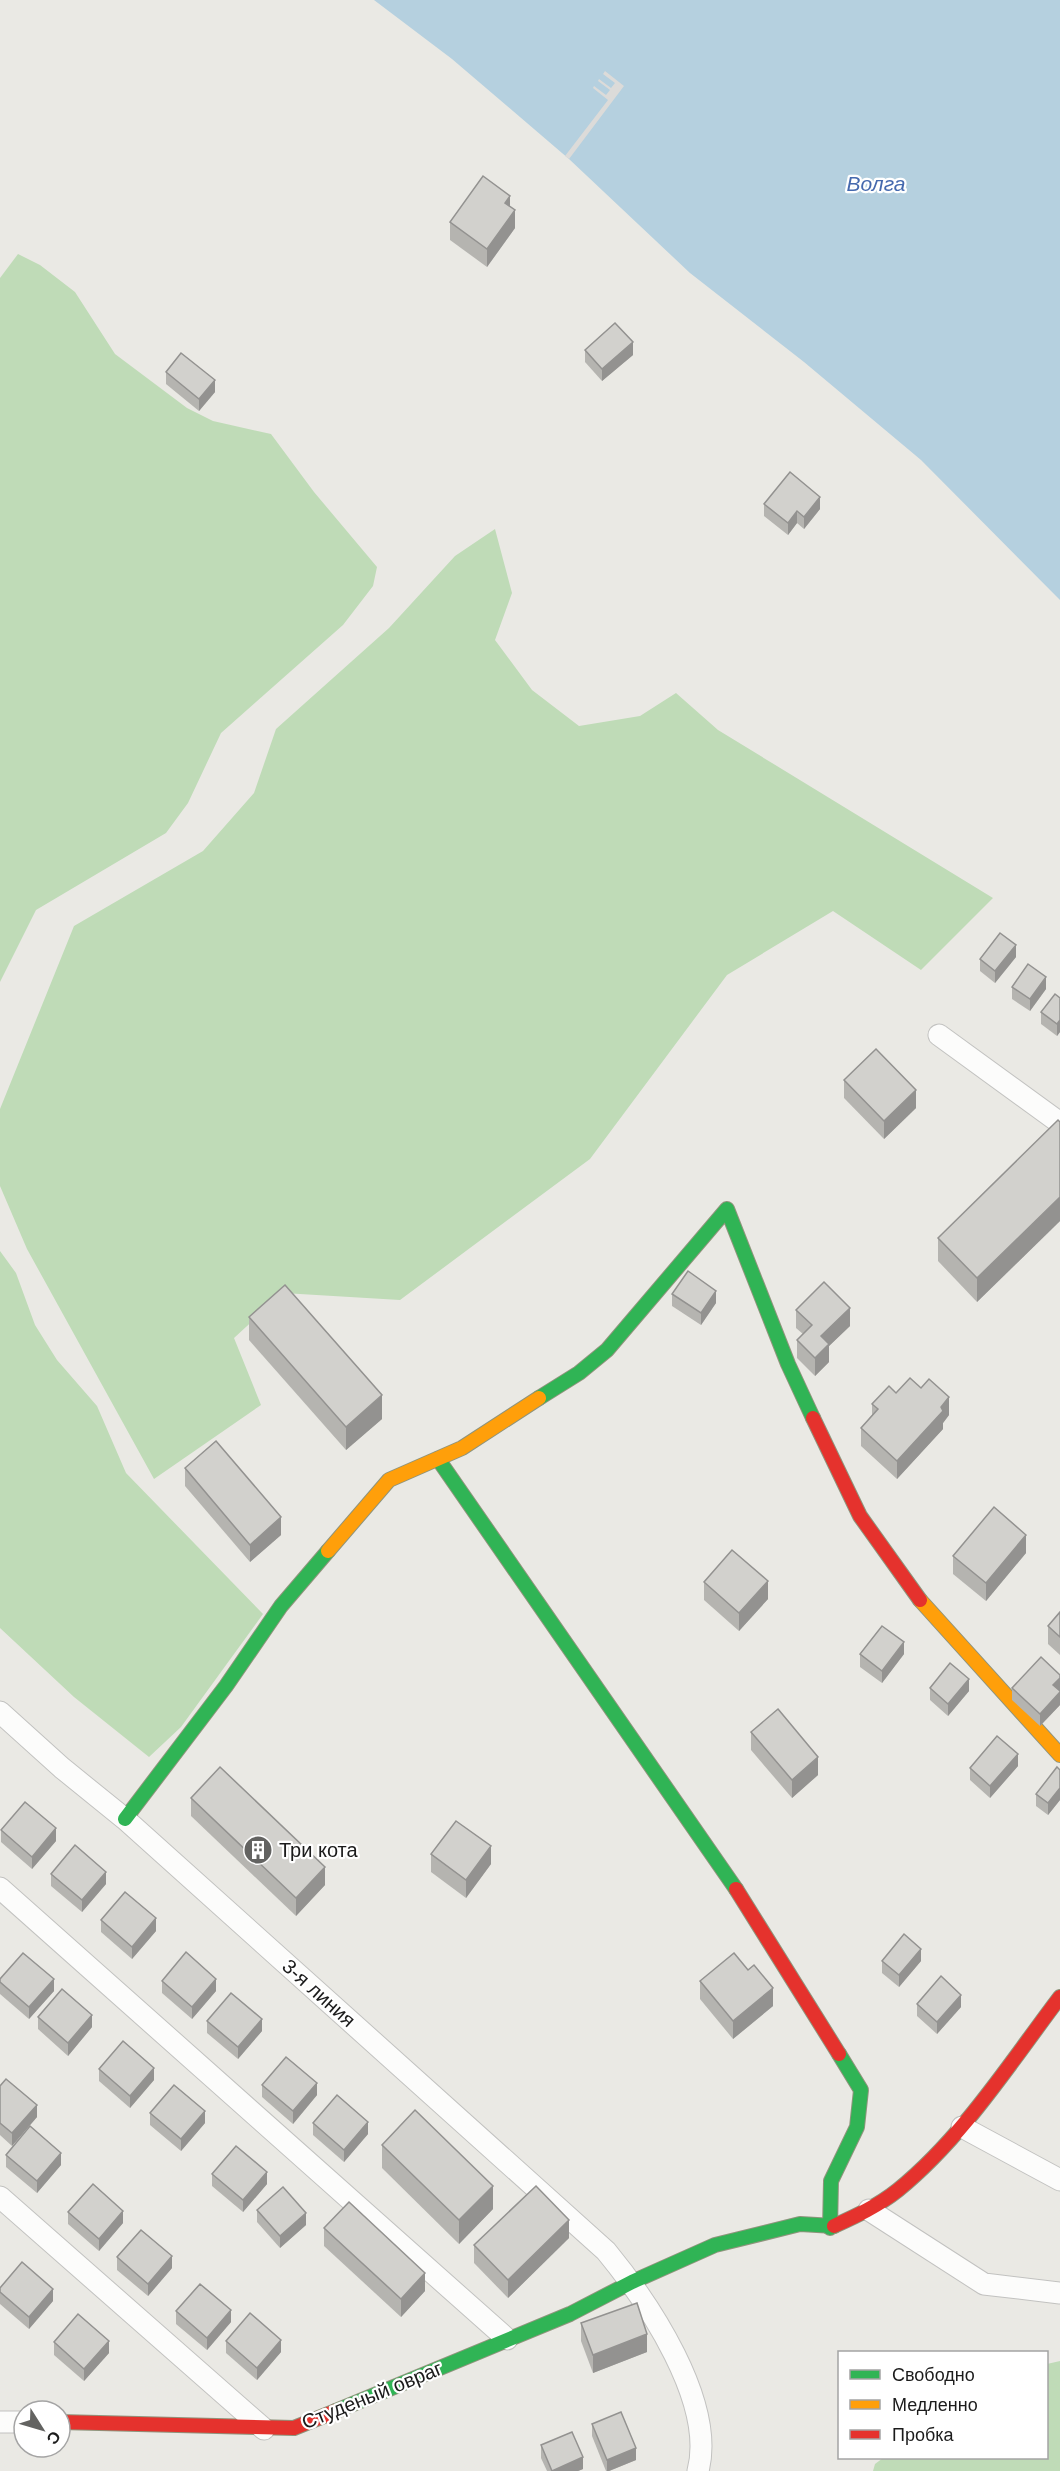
<svg xmlns="http://www.w3.org/2000/svg" width="1060" height="2471" viewBox="0 0 1060 2471" font-family="Helvetica,sans-serif">
<style>
.forest{fill:#bfdbb7}
.water{fill:#b5d0df}
.pier{fill:#dcdbd9}
.lines{fill:none;stroke-linecap:round;stroke-linejoin:round}
.street-casing{stroke:#c2c2c0;stroke-width:23}
.fast-casing{stroke:#8f947c;stroke-width:16}
.slow-casing{stroke:#8f947c;stroke-width:16}
.jam-casing{stroke:#8f947c;stroke-width:16}
.street{stroke:#fcfcfb;stroke-width:21}
.fast{stroke:#30b455;stroke-width:14}
.slow{stroke:#ff9f0a;stroke-width:14}
.jam{stroke:#e5322d;stroke-width:14}
.wall{fill:#b5b4b0}
.shaded-wall{fill:#939290}
.building{fill:#d2d1cd;stroke:#939290;stroke-width:1.5}
.labels{text-anchor:middle;stroke-width:4.5;stroke-linejoin:round;paint-order:stroke}
.poi-label{font-size:20px;fill:#1b1b1b;stroke:#fff;text-anchor:start}
.street-label{font-size:20px;fill:#1b1b1b;stroke:#fff}
.water-label{font-size:21px;font-style:italic;fill:#4569ae;stroke:#fff}
</style>
<rect width="100%" height="100%" fill="#eae9e4"/>
<g class="forest">
<path d="M18,254L40,265L75,292L115,354L187,408L213,421L271,434L314,492L377,567L373,586L343,625L221,733L188,803L166,833L36,910L0,982V278Z"/>
<path d="M495,529L512,593L495,640L532,690L579,726L640,716L676,693L718,730L993,898L921,970L833,911L727,975L590,1159L400,1300L283,1293L234,1338L261,1405L154,1479L27,1249L0,1186V1109L74,926L203,851L254,793L276,729L389,628L455,556Z"/>
<path d="M0,1251L16,1273L35,1325L57,1360L97,1406L126,1473L263,1614L181,1727L149,1757L74,1697L0,1628Z"/>
<path d="M1060,2361V2471H873L875,2464L883,2458H1046L1047,2364Z"/>
</g>
<path class="water" d="M374,0H1060V600L921,460L804,362L690,273L569,159L452,59Z"/>
<path class="pier" d="M605,71L624,86L569,159L565,156L608,100L593,88L594,86L606,95L610,90L598,81L599,79L611,88L615,83L603,74Z"/>
<g class="lines">
<g class="street-casing">
<g id="street">
<path d="M939,1035L1060,1123"/>
<path d="M0,1712L62,1768L125,1819L606,2251C648,2302 716,2402 698,2471"/>
<path d="M0,1888L507,2339"/>
<path d="M962,2127L1060,2180"/>
<path d="M0,2197L264,2429"/>
<path d="M869,2210L984,2284L1060,2293"/>
<path d="M0,2422H24"/>
</g>
</g>
<g class="fast-casing">
<g id="fast">
<path d="M539,1398L579,1373L607,1350L727,1209L788,1364L813,1418"/>
<path d="M438,1459L736,1889"/>
<path d="M125,1819L226,1686L281,1606L328,1551"/>
<path d="M830,2228L831,2181L857,2127L861,2090L839,2054"/>
<path d="M336,2411L570,2314L632,2282L715,2245L800,2224L834,2226"/>
</g>
</g>
<g class="slow-casing">
<g id="slow">
<path d="M328,1551L389,1480L462,1448L539,1398"/>
<path d="M920,1600L1060,1755"/>
</g>
</g>
<g class="jam-casing">
<g id="jam">
<path d="M813,1418L860,1516L920,1600"/>
<path d="M736,1889L839,2054"/>
<path d="M834,2226C856,2216 878,2206 898,2190C963,2137 1010,2063 1060,1997"/>
<path d="M60,2422L294,2428L336,2411"/>
</g>
</g>
<use href="#street" class="street"/>
<use href="#fast" class="fast"/>
<use href="#slow" class="slow"/>
<use href="#jam" class="jam"/>
</g>
<g class="wall">
<path d="M510,206L515,228L487,267L450,240V222Z"/>
<path d="M585,350L633,355L602,381L585,362Z"/>
<path d="M166,372L215,392L199,411L166,384Z"/>
<path d="M764,504L820,509L804,529L797,523L788,535L764,516Z"/>
<path d="M1016,957L995,983L980,971V959Z"/>
<path d="M1012,987L1046,989L1030,1011L1012,999Z"/>
<path d="M1060,998V1032L1057,1036L1041,1024V1012Z"/>
<path d="M844,1080L916,1108L884,1139L844,1098Z"/>
<path d="M1060,1122V1221L977,1302L938,1261V1238Z"/>
<path d="M672,1294L716,1303L701,1325L672,1306Z"/>
<path d="M796,1310L850,1326L829,1346V1362L815,1376L797,1358V1340L803,1334L796,1328Z"/>
<path d="M249,1317L382,1419L346,1450L249,1340Z"/>
<path d="M896,1393L949,1415L943,1423V1429L897,1479L861,1446V1428L872,1415V1404Z"/>
<path d="M185,1468L281,1535L250,1562L185,1486Z"/>
<path d="M1026,1553L986,1601L953,1574V1556Z"/>
<path d="M704,1582L768,1599L739,1631L704,1600Z"/>
<path d="M1060,1612V1655L1048,1644V1626Z"/>
<path d="M860,1654H904L882,1683L860,1667Z"/>
<path d="M930,1688L969,1691L948,1716L930,1700Z"/>
<path d="M1012,1688L1060,1691V1705L1040,1726L1012,1700Z"/>
<path d="M751,1732L818,1775L792,1798L751,1750Z"/>
<path d="M1018,1766L990,1798L970,1780V1768Z"/>
<path d="M1060,1770V1800L1048,1815L1036,1806V1794Z"/>
<path d="M191,1798L325,1885L296,1916L191,1816Z"/>
<path d="M1,1830L56,1841L32,1869L1,1842Z"/>
<path d="M431,1854L491,1864L466,1898L431,1872Z"/>
<path d="M51,1874L106,1884L82,1912L51,1886Z"/>
<path d="M101,1920L156,1931L132,1959L101,1932Z"/>
<path d="M882,1961H921L899,1987L882,1973Z"/>
<path d="M0,1979L54,1991L29,2019L0,1994Z"/>
<path d="M162,1981L216,1991L192,2019L162,1993Z"/>
<path d="M700,1981L773,2006L733,2039L700,1999Z"/>
<path d="M917,2004L961,2007L937,2034L917,2016Z"/>
<path d="M38,2017L92,2027L68,2056L38,2029Z"/>
<path d="M207,2021L262,2031L238,2059L207,2033Z"/>
<path d="M99,2069L154,2080L130,2108L99,2081Z"/>
<path d="M262,2085L317,2095L293,2124L262,2097Z"/>
<path d="M0,2086L37,2117L12,2146L0,2135Z"/>
<path d="M150,2113L205,2123L181,2151L150,2125Z"/>
<path d="M313,2123L368,2134L344,2162L313,2135Z"/>
<path d="M382,2145L493,2209L459,2244L382,2168Z"/>
<path d="M6,2155L61,2165L37,2193L6,2167Z"/>
<path d="M212,2174L267,2184L243,2212L212,2186Z"/>
<path d="M257,2210L306,2225L280,2248L257,2222Z"/>
<path d="M68,2212L123,2223L99,2251L68,2224Z"/>
<path d="M324,2228L425,2291L401,2317L324,2246Z"/>
<path d="M569,2238L508,2298L474,2263V2245Z"/>
<path d="M117,2257L172,2268L148,2296L117,2270Z"/>
<path d="M0,2288L53,2301L29,2329L0,2304Z"/>
<path d="M176,2311L231,2322L207,2350L176,2324Z"/>
<path d="M581,2323L647,2352L593,2373L581,2341Z"/>
<path d="M226,2341L281,2352L257,2380L226,2353Z"/>
<path d="M54,2342L109,2353L84,2381L54,2355Z"/>
<path d="M592,2424L636,2460L609,2471H606L592,2436Z"/>
<path d="M541,2445L583,2469L578,2471H547L541,2458Z"/>
</g>
<g class="shaded-wall">
<path d="M510,196V214L505,203Z"/>
<path d="M515,210V228L487,267V249Z"/>
<path d="M633,342V355L602,381V369Z"/>
<path d="M215,380V392L199,411V399Z"/>
<path d="M820,497V509L804,529V517Z"/>
<path d="M797,511V523L788,535V523Z"/>
<path d="M1016,945V957L995,983V971Z"/>
<path d="M1046,977V989L1030,1011V999Z"/>
<path d="M1060,1020V1032L1057,1036V1024Z"/>
<path d="M916,1090V1108L884,1139V1121Z"/>
<path d="M1060,1197V1221L977,1302V1278Z"/>
<path d="M716,1291V1303L701,1325V1313Z"/>
<path d="M850,1308V1326L829,1346V1362L815,1376V1358L821,1336Z"/>
<path d="M382,1395V1419L346,1450V1427Z"/>
<path d="M949,1397V1415L943,1423V1429L897,1479V1461Z"/>
<path d="M281,1517V1535L250,1562V1545Z"/>
<path d="M1026,1535V1553L986,1601V1583Z"/>
<path d="M768,1581V1599L739,1631V1613Z"/>
<path d="M904,1642V1654L882,1683V1671Z"/>
<path d="M1060,1678V1690L1053,1697V1685Z"/>
<path d="M969,1679V1691L948,1716V1704Z"/>
<path d="M1060,1692V1705L1040,1726V1714Z"/>
<path d="M1018,1754V1766L990,1798V1786Z"/>
<path d="M818,1757V1775L792,1798V1780Z"/>
<path d="M1060,1788V1800L1048,1815V1803Z"/>
<path d="M56,1828V1841L32,1869V1857Z"/>
<path d="M491,1846V1864L466,1898V1880Z"/>
<path d="M325,1867V1885L296,1916V1898Z"/>
<path d="M106,1872V1884L82,1912V1900Z"/>
<path d="M156,1918V1931L132,1959V1947Z"/>
<path d="M921,1949V1961L899,1987V1975Z"/>
<path d="M54,1979V1991L29,2019V2007Z"/>
<path d="M216,1979V1991L192,2019V2007Z"/>
<path d="M773,1988V2006L733,2039V2021Z"/>
<path d="M961,1995V2007L937,2034V2022Z"/>
<path d="M92,2015V2027L68,2056V2043Z"/>
<path d="M262,2019V2031L238,2059V2047Z"/>
<path d="M154,2068V2080L130,2108V2096Z"/>
<path d="M317,2083V2095L293,2124V2111Z"/>
<path d="M37,2105V2117L12,2146V2133Z"/>
<path d="M205,2111V2123L181,2151V2139Z"/>
<path d="M368,2122V2134L344,2162V2150Z"/>
<path d="M61,2153V2165L37,2193V2181Z"/>
<path d="M267,2172V2184L243,2212V2200Z"/>
<path d="M493,2186V2209L459,2244V2220Z"/>
<path d="M123,2211V2223L99,2251V2239Z"/>
<path d="M306,2213V2225L280,2248V2236Z"/>
<path d="M569,2220V2238L508,2298V2280Z"/>
<path d="M172,2256V2268L148,2296V2284Z"/>
<path d="M425,2273V2291L401,2317V2299Z"/>
<path d="M53,2289V2301L29,2329V2317Z"/>
<path d="M231,2310V2322L207,2350V2338Z"/>
<path d="M647,2334V2352L593,2373V2355Z"/>
<path d="M281,2340V2352L257,2380V2368Z"/>
<path d="M109,2341V2353L84,2381V2369Z"/>
<path d="M636,2448V2460L609,2471H607V2460Z"/>
<path d="M583,2457V2469L578,2471H552Z"/>
</g>
<g class="building">
<path d="M483,176L510,196L505,203L515,210L487,249L450,222Z"/>
<path d="M615,323L633,342L602,369L585,350Z"/>
<path d="M181,353L215,380L199,399L166,372Z"/>
<path d="M790,472L820,497L804,517L797,511L788,523L764,504Z"/>
<path d="M1000,933L1016,945L995,971L980,959Z"/>
<path d="M1028,964L1046,977L1030,999L1012,987Z"/>
<path d="M1055,994L1060,998V1020L1057,1024L1041,1012Z"/>
<path d="M876,1049L916,1090L884,1121L844,1080Z"/>
<path d="M1058,1120L1060,1122V1197L977,1278L938,1238Z"/>
<path d="M688,1271L716,1291L701,1313L672,1294Z"/>
<path d="M824,1282L850,1308L821,1336L829,1344L815,1358L797,1340L812,1325L796,1310Z"/>
<path d="M285,1285L382,1395L346,1427L249,1317Z"/>
<path d="M910,1378L921,1388L929,1379L949,1397L941,1407L943,1411L897,1461L861,1428L878,1409L872,1404L889,1386L896,1393Z"/>
<path d="M216,1441L281,1517L250,1545L185,1468Z"/>
<path d="M994,1507L1026,1535L986,1583L953,1556Z"/>
<path d="M732,1550L768,1581L739,1613L704,1582Z"/>
<path d="M1060,1612V1637L1048,1626Z"/>
<path d="M882,1626L904,1642L882,1671L860,1654Z"/>
<path d="M1041,1657L1060,1675V1678L1053,1685L1060,1691V1692L1040,1714L1012,1688Z"/>
<path d="M950,1663L969,1679L948,1704L930,1688Z"/>
<path d="M778,1709L818,1757L792,1780L751,1732Z"/>
<path d="M997,1736L1018,1754L990,1786L970,1768Z"/>
<path d="M220,1767L325,1867L296,1898L191,1798Z"/>
<path d="M1057,1767L1060,1770V1788L1048,1803L1036,1794Z"/>
<path d="M25,1802L56,1828L32,1857L1,1830Z"/>
<path d="M456,1821L491,1846L466,1880L431,1854Z"/>
<path d="M75,1845L106,1872L82,1900L51,1874Z"/>
<path d="M125,1892L156,1918L132,1947L101,1920Z"/>
<path d="M904,1934L921,1949L899,1975L882,1961Z"/>
<path d="M186,1952L216,1979L192,2007L162,1981Z"/>
<path d="M23,1953L54,1979L29,2007L0,1982V1979Z"/>
<path d="M734,1953L748,1970L754,1965L773,1988L733,2021L700,1981Z"/>
<path d="M941,1976L961,1995L937,2022L917,2004Z"/>
<path d="M62,1989L92,2015L68,2043L38,2017Z"/>
<path d="M231,1993L262,2019L238,2047L207,2021Z"/>
<path d="M123,2041L154,2068L130,2096L99,2069Z"/>
<path d="M286,2057L317,2083L293,2111L262,2085Z"/>
<path d="M6,2079L37,2105L12,2133L0,2123V2086Z"/>
<path d="M174,2085L205,2111L181,2139L150,2113Z"/>
<path d="M337,2095L368,2122L344,2150L313,2123Z"/>
<path d="M415,2110L493,2186L459,2220L382,2145Z"/>
<path d="M30,2126L61,2153L37,2181L6,2155Z"/>
<path d="M236,2146L267,2172L243,2200L212,2174Z"/>
<path d="M93,2184L123,2211L99,2239L68,2212Z"/>
<path d="M536,2186L569,2220L508,2280L474,2245Z"/>
<path d="M283,2187L306,2213L280,2236L257,2210Z"/>
<path d="M349,2202L425,2273L401,2299L324,2228Z"/>
<path d="M141,2230L172,2256L148,2284L117,2257Z"/>
<path d="M22,2262L53,2289L29,2317L0,2292V2288Z"/>
<path d="M200,2284L231,2310L207,2338L176,2311Z"/>
<path d="M637,2303L647,2334L593,2355L581,2323Z"/>
<path d="M250,2313L281,2340L257,2368L226,2341Z"/>
<path d="M78,2314L109,2341L84,2369L54,2342Z"/>
<path d="M621,2412L636,2448L607,2460L592,2424Z"/>
<path d="M572,2432L583,2457L552,2471L541,2445Z"/>
</g>
<defs>
<g id="building-disc" transform="scale(1.5)"><circle r="9.5" fill="#636361" stroke="#fff"/><path d="M-4-6H4V6H1V3H-1V6H-4ZM-2.5-4.3h1.7v1.8h-1.7ZM.8-4.3h1.7v1.8H.8ZM-2.5-1h1.7V.8h-1.7ZM.8-1h1.7V.8H.8Z" fill="#fff"/></g>
</defs>
<g fill-rule="evenodd">
<use href="#building-disc" x="258" y="1850"/>
</g>
<g class="labels">
<g class="poi-label">
<text x="279" y="1857">Три кота</text>
</g>
<g class="street-label">
<text transform="translate(319 1993) rotate(42)" y="7">3-я линия</text>
<text transform="translate(372 2395) rotate(-22)" y="7">Студеный овраг</text>
</g>
<g class="water-label">
<text x="876" y="191">Волга</text>
</g>
</g>
<rect x="838" y="2351" width="210" height="108" fill="#ffffff" stroke="#a4a4a4" stroke-width="1.5"/>
<rect x="850" y="2370" width="30" height="9" fill="#30b455" stroke="#a4a4a4" stroke-width="1.5"/>
<text x="892" y="2381" font-size="18" fill="#1b1b1b">Свободно</text>
<rect x="850" y="2400" width="30" height="9" fill="#ff9f0a" stroke="#a4a4a4" stroke-width="1.5"/>
<text x="892" y="2411" font-size="18" fill="#1b1b1b">Медленно</text>
<rect x="850" y="2430" width="30" height="9" fill="#e5322d" stroke="#a4a4a4" stroke-width="1.5"/>
<text x="892" y="2441" font-size="18" fill="#1b1b1b">Пробка</text>
<g transform="translate(42 2429) rotate(127)"><circle r="28" fill="#ffffff" stroke="#a4a4a4" stroke-width="1.5"/>
<path d="M0-4.5L10 22L0 15L-10 22Z" fill="#636361"/>
<text y="-9" font-size="16" font-weight="bold" text-anchor="middle" fill="#1b1b1b">С</text>
</g>
</svg>
